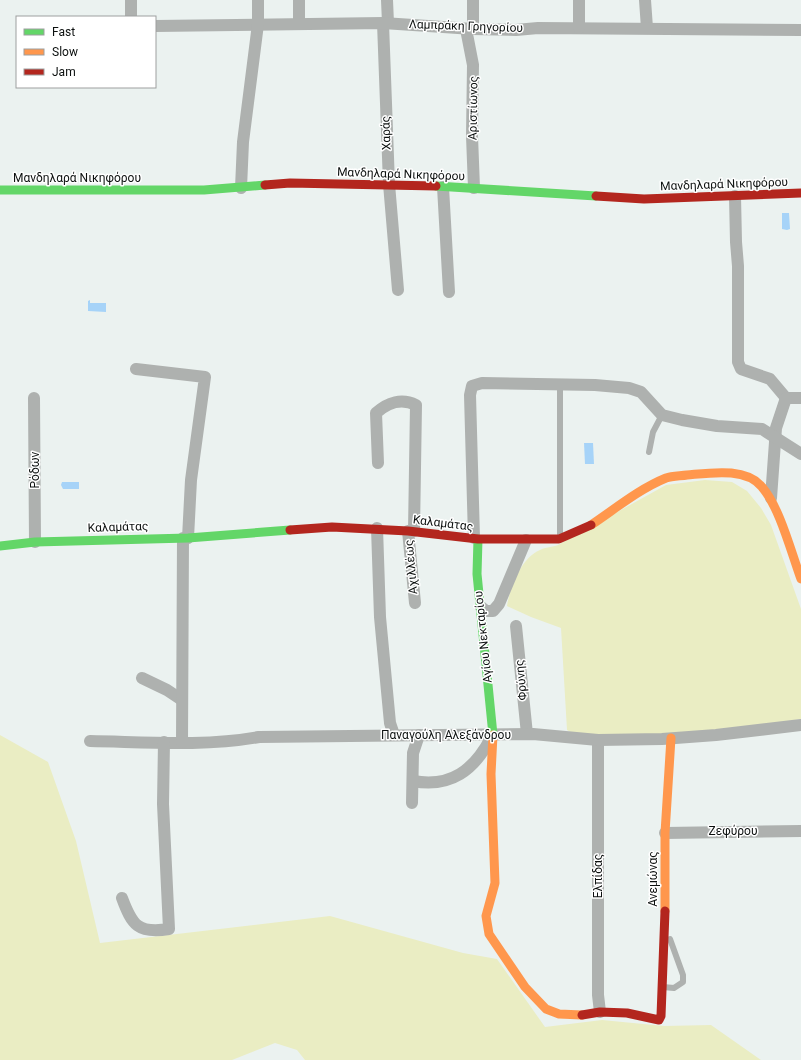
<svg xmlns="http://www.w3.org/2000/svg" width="801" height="1060" viewBox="0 0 801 1060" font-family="Roboto,sans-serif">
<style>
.green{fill:#eaedc3}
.water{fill:#a6d3f8}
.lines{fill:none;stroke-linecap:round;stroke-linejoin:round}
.lane{stroke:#aeb1af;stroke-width:6}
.street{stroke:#aeb1af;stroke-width:12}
.fast{stroke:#63d668;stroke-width:9}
.slow{stroke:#ff974d;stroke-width:9}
.jam{stroke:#b3261e;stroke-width:9}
.labels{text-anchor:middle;stroke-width:3;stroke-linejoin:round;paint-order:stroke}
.street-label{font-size:12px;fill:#0c100f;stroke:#fff}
</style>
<rect width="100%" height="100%" fill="#ebf2f0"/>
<g class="green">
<path d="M705,480L732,482L747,491L761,508L771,525L801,609V719L765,725L670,734H574L567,730L561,628L531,617L507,606C510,587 521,558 540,550C545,547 553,547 558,545L666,485Z"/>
<path d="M0,735L48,762L76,841L100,943L330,916L463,953L497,959L545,1027L602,1020L664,1026L711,1025L761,1060H305L297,1050L275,1043L232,1060H0Z"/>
</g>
<g class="water">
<path d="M782,213H789L790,229L787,230L782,229Z"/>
<path d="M90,300V303H106V312L88,311V301Z"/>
<path d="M584,443H593L594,464H585Z"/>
<path d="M62,482H79V489H63L61,485Z"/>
</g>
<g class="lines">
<g class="lane">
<path d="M649,452L653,432L662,415"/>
<path d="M560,538V385"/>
<path d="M663,987L674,988L683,982V975L670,939"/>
</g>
<g class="street">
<path d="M131,0V17"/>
<path d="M387,0L388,23"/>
<path d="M645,0L647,28"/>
<path d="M299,23V0"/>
<path d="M383,23L389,184L398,290"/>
<path d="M155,26L383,23L473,29L516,30L538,28L801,30"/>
<path d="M579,28V0"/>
<path d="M466,29L473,65L472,136L474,188"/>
<path d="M473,29V0"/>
<path d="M443,187L449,292"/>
<path d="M241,188L243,142L258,24V0"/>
<path d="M735,196L736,242L738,266V362L741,369L770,379L786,398H801"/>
<path d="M136,369L205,377L191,480L188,538"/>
<path d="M34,398L35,542"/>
<path d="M378,463L376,413C388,402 402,398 416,405L414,531"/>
<path d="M771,498L776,428L786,398"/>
<path d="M377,528L380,617L390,723L394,735"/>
<path d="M408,531L415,603"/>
<path d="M474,538L470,395L472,386L482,383L595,385L629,388L641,392L662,415L682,420L717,426L762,429L801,454"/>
<path d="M481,607L486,611H493L499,604L526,540"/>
<path d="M516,626L527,734"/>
<path d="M142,678L167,690L182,700"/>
<path d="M598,740V995L600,1012"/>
<path d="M90,741C145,742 204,747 259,737L533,734L598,740L662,739L716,735L801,725"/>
<path d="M182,742L183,538"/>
<path d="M413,781C451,788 474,770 491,738"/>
<path d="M412,803L413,753L419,735"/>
<path d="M665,833L801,831"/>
<path d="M122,898C132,925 138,934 169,929L163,804L164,742"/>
</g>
<g class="fast">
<path d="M436,186L596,196"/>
<path d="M0,190H204L265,185"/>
<path d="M478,539L477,574L493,735"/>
<path d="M0,546L35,542L188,538L290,530"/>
</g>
<g class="slow">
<path d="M591,525C615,509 639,489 666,478C672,476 681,476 687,475C710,473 746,467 762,487C780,508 791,552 801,579"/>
<path d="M493,735L491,774L495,883L486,916L489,934L525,987L546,1009L559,1014L582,1015"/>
<path d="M665,911V833L671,738"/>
</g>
<g class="jam">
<path d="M265,185L290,183L436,186"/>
<path d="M596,196L644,199L801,193"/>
<path d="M290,530L332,527L408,531L478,539H559L591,525"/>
<path d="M582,1015L600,1012L627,1013L659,1020L661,1016L665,911"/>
</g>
</g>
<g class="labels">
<g class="street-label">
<text transform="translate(466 26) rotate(2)" y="4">Λαμπράκη Γρηγορίου</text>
<text transform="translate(473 108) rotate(-89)" y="4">Αριστίωνος</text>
<text transform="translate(386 133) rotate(-92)" y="4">Χαράς</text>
<text transform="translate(401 174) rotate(2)" y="4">Μανδηλαρά Νικηφόρου</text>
<text x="77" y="182">Μανδηλαρά Νικηφόρου</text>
<text transform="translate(724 184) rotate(-2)" y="4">Μανδηλαρά Νικηφόρου</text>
<text transform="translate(35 470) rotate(-90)" y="4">Ρόδων</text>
<text transform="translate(443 523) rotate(7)" y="4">Καλαμάτας</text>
<text transform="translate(118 527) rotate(-2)" y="4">Καλαμάτας</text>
<text transform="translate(411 567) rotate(-95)" y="4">Αχιλλέως</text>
<text transform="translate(483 637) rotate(-96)" y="4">Αγίου Νεκταρίου</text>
<text transform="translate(521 680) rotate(-95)" y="4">Φρύνης</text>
<text x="446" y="739">Παναγούλη Αλεξάνδρου</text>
<text x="733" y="835">Ζεφύρου</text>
<text transform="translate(598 876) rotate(-90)" y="4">Ελπίδας</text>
<text transform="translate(653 879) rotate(-90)" y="4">Ανεμώνας</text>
</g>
</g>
<rect x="16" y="16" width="140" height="72" fill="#ffffff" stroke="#9e9f9f"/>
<rect x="24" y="29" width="20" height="6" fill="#63d668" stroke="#9e9f9f"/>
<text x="52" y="36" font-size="12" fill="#0c100f">Fast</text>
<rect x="24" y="49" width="20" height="6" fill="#ff974d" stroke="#9e9f9f"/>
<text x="52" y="56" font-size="12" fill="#0c100f">Slow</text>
<rect x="24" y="69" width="20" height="6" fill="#b3261e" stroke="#9e9f9f"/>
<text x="52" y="76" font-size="12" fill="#0c100f">Jam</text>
</svg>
